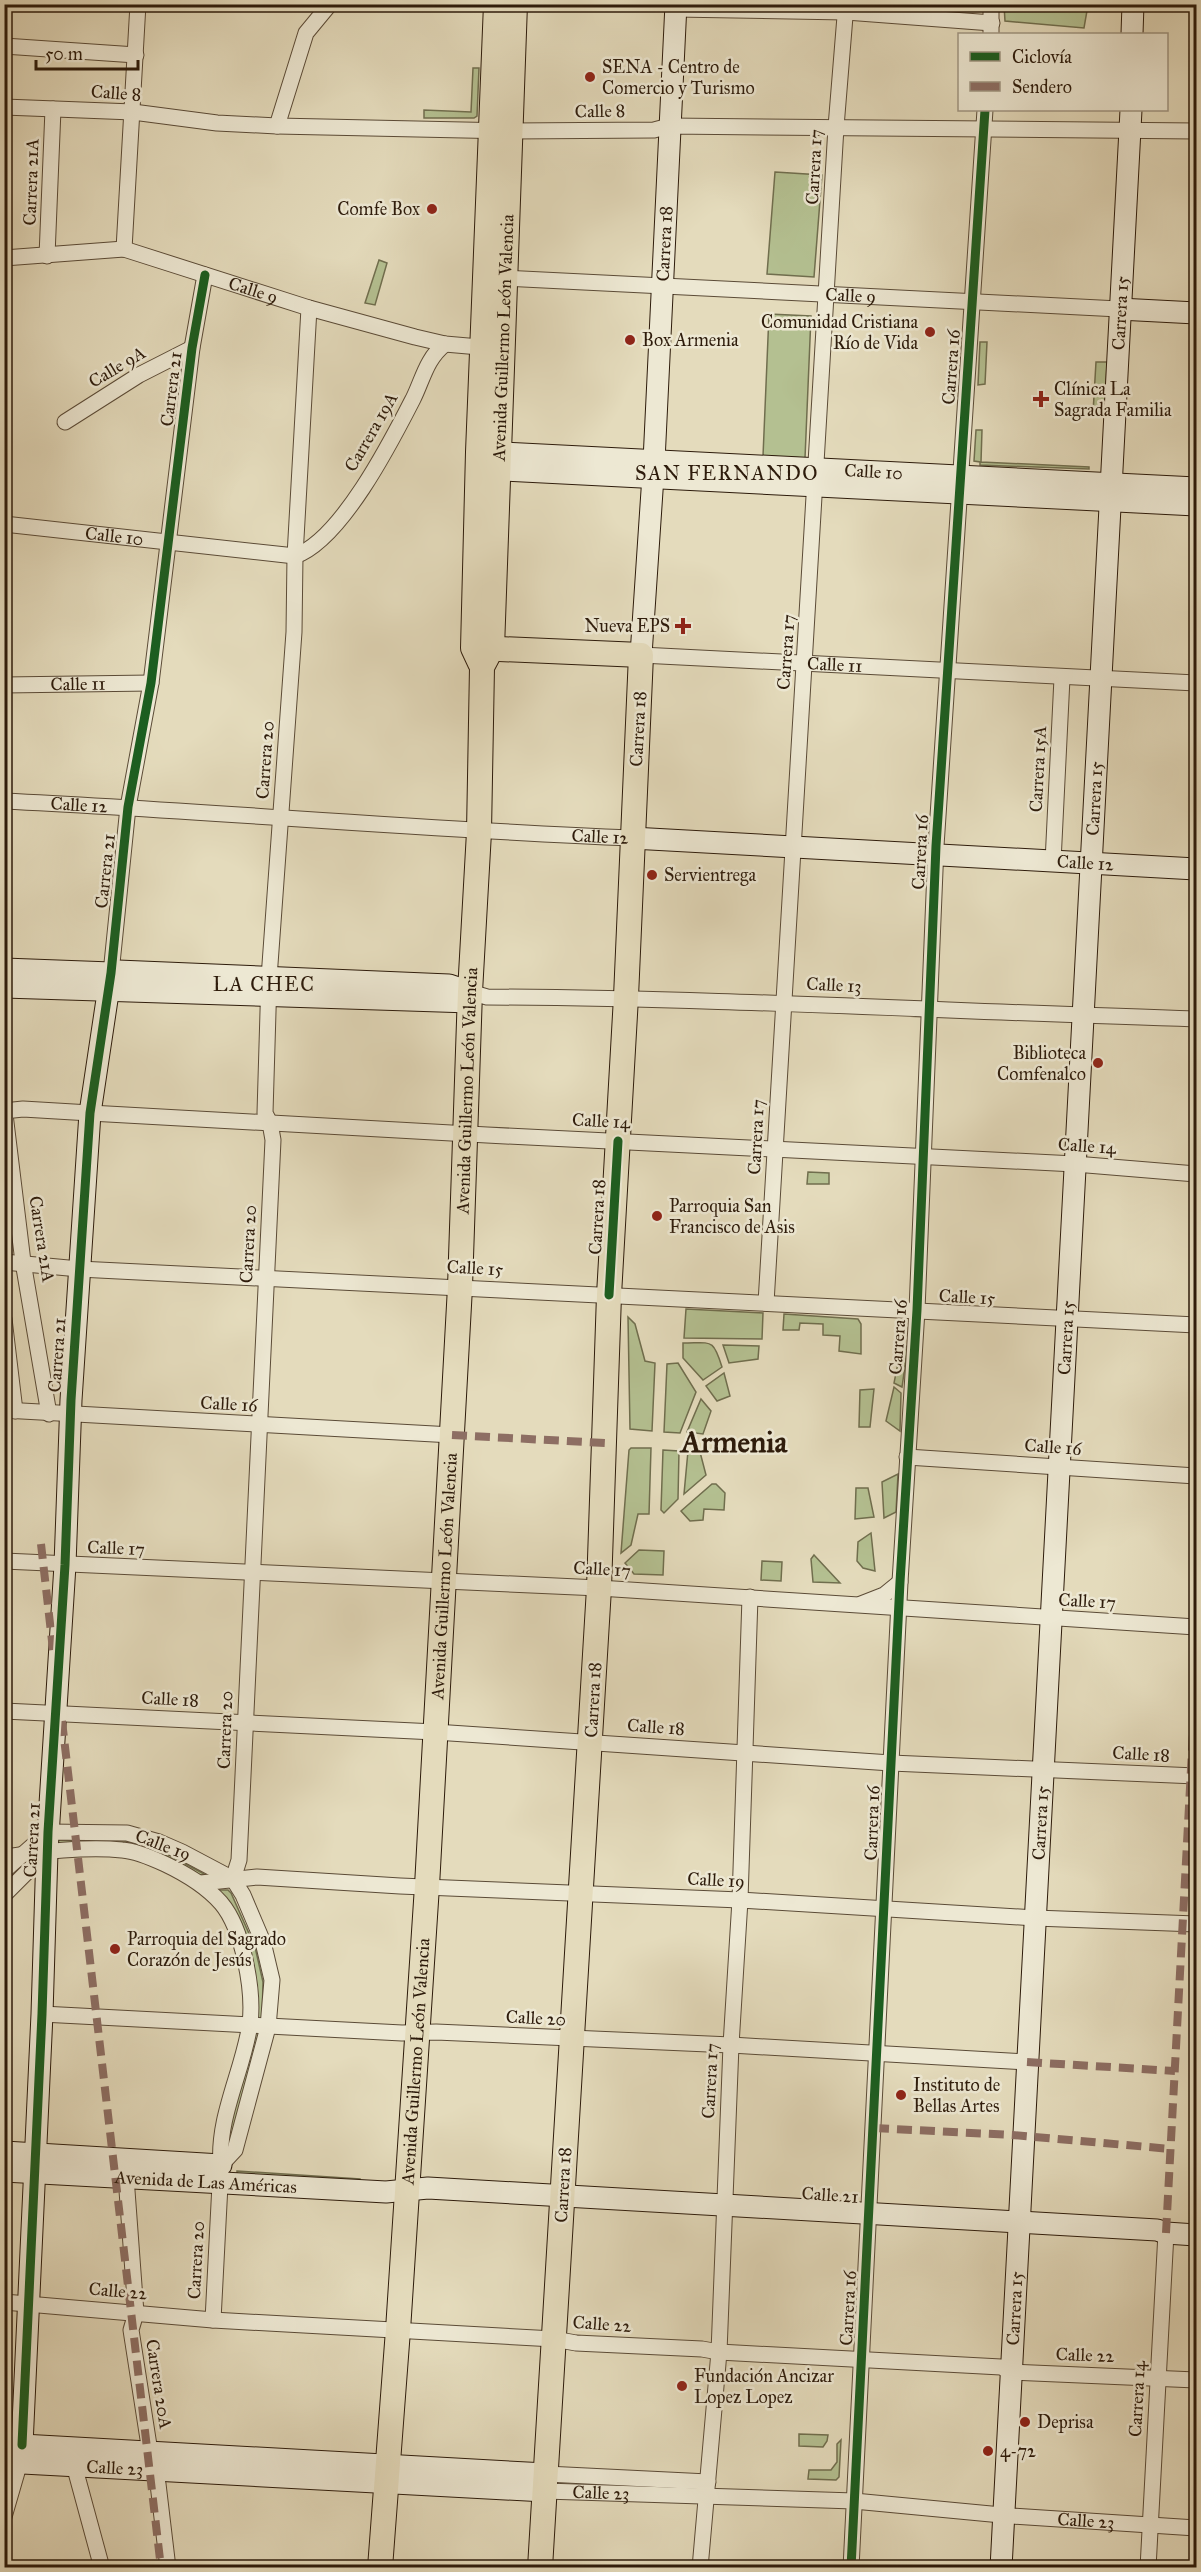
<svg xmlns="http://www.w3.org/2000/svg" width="1201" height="2572" viewBox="0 0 1201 2572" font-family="'IM FELL Great Primer',serif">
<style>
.green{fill:#b4c091;stroke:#706e4e;stroke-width:1.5}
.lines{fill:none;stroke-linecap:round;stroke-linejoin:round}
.street-casing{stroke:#5b4b37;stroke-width:17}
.secondary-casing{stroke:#2d1b0b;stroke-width:23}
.primary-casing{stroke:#2d1b0b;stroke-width:26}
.street{stroke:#ede8d3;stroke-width:15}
.secondary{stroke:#ede8d3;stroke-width:21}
.primary{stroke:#e4dbbc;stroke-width:24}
.quiet{stroke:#8d6e63;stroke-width:8;stroke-dasharray:15 8;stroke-linecap:butt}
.cycleway-casing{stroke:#ede8d3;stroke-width:13}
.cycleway{stroke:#1b5e20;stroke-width:9}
.poi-dot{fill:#8f2418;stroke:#ede8d3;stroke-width:2}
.labels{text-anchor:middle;stroke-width:5;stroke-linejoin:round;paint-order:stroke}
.poi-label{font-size:18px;fill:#2d1b0b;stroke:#ede8d3;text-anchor:start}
.street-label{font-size:18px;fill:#2d1b0b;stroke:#ede8d3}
.neighbourhood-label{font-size:20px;letter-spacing:1.5px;fill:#2d1b0b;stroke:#ede8d3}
.town-label{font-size:30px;font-weight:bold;fill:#2d1b0b;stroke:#ede8d3}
</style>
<rect width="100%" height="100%" fill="#e4dbbc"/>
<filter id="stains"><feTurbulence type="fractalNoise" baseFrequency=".00333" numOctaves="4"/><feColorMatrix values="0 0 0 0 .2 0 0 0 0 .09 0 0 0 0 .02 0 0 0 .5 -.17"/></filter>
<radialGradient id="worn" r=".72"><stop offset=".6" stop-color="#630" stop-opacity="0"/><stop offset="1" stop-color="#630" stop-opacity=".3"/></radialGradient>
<g class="green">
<path d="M1020,5H1088L1084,28L1005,21L1004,5H1010L1011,8Z"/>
<path d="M473,68H479L477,116L474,118H424V110L471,112Z"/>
<path d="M775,172L822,175L814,277L767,274Z"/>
<path d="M379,260L387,263L375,305L365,303Z"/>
<path d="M769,314L811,316L805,458L763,456Z"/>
<path d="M980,342H987L985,384L978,385Z"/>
<path d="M1096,362H1107L1105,414L1093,413Z"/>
<path d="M976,430H982L981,462L1089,467V469L980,465V462L974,461Z"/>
<path d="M4,1151L14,1242L5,1243L4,1238Z"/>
<path d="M808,1172L829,1173V1184H807Z"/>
<path d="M686,1309L763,1313L762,1339L684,1338Z"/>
<path d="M784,1314L858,1319L861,1324V1354L839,1351L840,1336L823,1335V1324L800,1323L799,1330H783Z"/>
<path d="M628,1317L635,1324L645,1361L655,1363L652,1431L630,1429Z"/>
<path d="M683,1343C712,1343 713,1338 722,1367L703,1380L683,1358Z"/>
<path d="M723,1345L759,1346L758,1359L729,1363Z"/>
<path d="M908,1345L902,1387L894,1383L900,1353Z"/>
<path d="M678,1363L696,1392L680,1433L664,1432L667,1364Z"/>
<path d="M724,1373L730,1396L717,1401L706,1386Z"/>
<path d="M894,1387L901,1393L900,1431L886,1421Z"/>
<path d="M874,1389L870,1427H859L860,1390Z"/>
<path d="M701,1399L711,1411L703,1434L687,1432Z"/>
<path d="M631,1448H651L649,1514H638L631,1545L621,1553L629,1450Z"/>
<path d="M663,1450L679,1451L678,1499L664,1513L661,1510Z"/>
<path d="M688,1451L700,1452L706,1475L684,1494Z"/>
<path d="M898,1474L896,1512L884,1518L882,1482Z"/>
<path d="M712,1484H716L725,1493L724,1510L704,1509L703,1520L690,1521L681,1511Z"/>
<path d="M856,1488H868L874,1517L855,1519Z"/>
<path d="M871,1533L875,1571L863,1568L857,1561L858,1542Z"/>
<path d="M639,1550L664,1551L663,1575L634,1574L625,1563Z"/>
<path d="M814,1555L840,1583L813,1582L811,1559Z"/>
<path d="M762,1561L782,1562L781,1581L761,1580Z"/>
<path d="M54,1840H126L158,1849L206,1875H200L157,1851L126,1842L53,1844Z"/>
<path d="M215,1890H228L231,1893L255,1947L263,1982L262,2020H254L256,1984Z"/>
<path d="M253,2029L261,2030L231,2148L224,2146Z"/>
<path d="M237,2171L360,2179V2185L237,2178Z"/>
<path d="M799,2434L828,2435L827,2441L823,2447L799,2446Z"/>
<path d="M841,2440L839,2477L836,2480L808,2479L809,2470H831L837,2462V2444Z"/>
</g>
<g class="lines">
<g class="street-casing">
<g id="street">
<path d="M675,9L846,12L992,23"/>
<path d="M991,34V4"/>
<path d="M4,46L136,55"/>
<path d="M4,107L133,112L217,123L277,126L511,131L654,130L669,126L1196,131"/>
<path d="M277,126L306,33L330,4"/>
<path d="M124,249L138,4"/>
<path d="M47,256L53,109"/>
<path id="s1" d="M4,258L124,249L309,308L415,337L445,344L491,348"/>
<path id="s2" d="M505,278L1119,309"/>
<path d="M65,422L139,375L192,348"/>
<path id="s3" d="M4,524L295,556C341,540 391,442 413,399C423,379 426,359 445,344"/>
<path id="s4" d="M641,655L1196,683"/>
<path id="s5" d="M4,685L151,683"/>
<path id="s6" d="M4,801C214,811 423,830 632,838"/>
<path d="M1053,862L1062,678"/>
<path d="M111,973L128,807L151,683L192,348L205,275"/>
<path d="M470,992L487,997C724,998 960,1012 1196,1019"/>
<path d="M4,1106L23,1262L49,1414"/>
<path d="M4,1111L23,1109L90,1113L487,1135L1075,1164L1196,1174"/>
<path d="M4,1262L79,1269L1196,1325"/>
<path d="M766,1303L836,127L846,4"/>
<path d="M4,1319L15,1411"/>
<path d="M4,1410L452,1435"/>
<path d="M907,1457L1196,1476"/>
<path d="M4,1561L599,1588L1196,1627"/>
<path d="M861,1604L884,1595L900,1582"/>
<path d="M4,1711L435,1732L891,1763L1196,1776"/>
<path d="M4,1857C40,1852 86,1846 122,1850C136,1851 152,1858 165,1864C186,1874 205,1885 221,1903C243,1929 254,1990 250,2024C243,2071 217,2117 221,2165L213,2320"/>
<path d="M4,1871L48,1832L127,1833L159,1842L182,1852L233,1879L243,1895L263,1942L272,1980L268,2027L235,2150L221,2165"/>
<path d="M233,1879L239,1860L273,1140L270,1123L265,1113L269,978L294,632L295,556L309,308"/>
<path d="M201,1883L257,1877L400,1886L740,1900L1035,1918L1196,1924"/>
<path d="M4,1895L47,1852"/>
<path d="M42,2014L402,2033L436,2032L731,2045L1027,2062"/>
<path d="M126,2177L136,2313L131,2330L150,2452L158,2484L168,2568"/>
<path d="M4,2302L213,2320L554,2339L576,2343L702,2349L719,2352L1001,2367L1011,2372L1196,2380"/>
<path d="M74,2465L102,2568"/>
<path d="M546,2474L708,2482"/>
<path id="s7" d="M545,2491L854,2501L1012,2516L1196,2528"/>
<path d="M4,2517L20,2462"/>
<path d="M700,2568L719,2352L731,2045L740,1900L750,1597"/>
<path d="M851,2568L900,1582L917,1310L936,846L985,110"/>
<path d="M1148,2568L1166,2233"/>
</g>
</g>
<g class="secondary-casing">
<g id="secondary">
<path d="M1132,34L1133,4"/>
<path d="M1119,309L1196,313"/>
<path id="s8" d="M484,452L1196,488"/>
<path d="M482,469L1196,505"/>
<path id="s9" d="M641,655L654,461L676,4"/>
<path id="s10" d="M632,838L1196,869"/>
<path d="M4,969L111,973L118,971L449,985L470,992"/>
<path d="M4,987L470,1002"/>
<path d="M4,2152L221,2165"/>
<path id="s11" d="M4,2171L386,2192L428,2188L1157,2230L1166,2233L1196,2235"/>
<path d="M4,2444L546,2474"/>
<path d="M22,2445L42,2014L47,1852L65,1565L71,1400L90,1113L111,973"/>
<path id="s12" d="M4,2462L545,2491"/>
<path id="s13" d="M1001,2568L1131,110"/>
</g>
</g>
<g class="primary-casing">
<g id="primary">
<path d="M476,648L641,655L626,997L609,1295L599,1588L540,2568"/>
<path d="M480,663L473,648L478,452L496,4"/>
<path id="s14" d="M380,2568L398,2330L427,1886L460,1287L470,992L479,832L482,667L492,648L515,4"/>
</g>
</g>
<use href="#street" class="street"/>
<use href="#secondary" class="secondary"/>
<use href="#primary" class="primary"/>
<g class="quiet">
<path d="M452,1435L605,1443"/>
<path d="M41,1544L53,1650"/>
<path d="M62,1721L161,2568"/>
<path d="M1027,2062L1175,2071"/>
<path d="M874,2128L1012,2135L1171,2149"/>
<path d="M1166,2233L1196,1676"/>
</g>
<g class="cycleway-casing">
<g id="cycleway">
<path d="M609,1295L618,1141"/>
<path d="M22,2445L42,2014L48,1832L65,1565L71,1400L90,1113L111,973L128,807L151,683L192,348L205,275"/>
<path d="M851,2568L900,1582L917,1310L936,846L985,110"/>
</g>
</g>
<use href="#cycleway" class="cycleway"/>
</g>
<g class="poi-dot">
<circle cx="590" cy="77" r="6"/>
<circle cx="432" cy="209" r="6"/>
<circle cx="930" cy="332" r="6"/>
<circle cx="630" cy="340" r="6"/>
<path d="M1038 390h6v6h6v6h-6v6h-6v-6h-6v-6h6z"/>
<path d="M680 617h6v6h6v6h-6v6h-6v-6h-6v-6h6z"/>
<circle cx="652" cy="875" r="6"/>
<circle cx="1098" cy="1063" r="6"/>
<circle cx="657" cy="1216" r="6"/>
<circle cx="115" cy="1949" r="6"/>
<circle cx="901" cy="2095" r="6"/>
<circle cx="682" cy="2386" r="6"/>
<circle cx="1025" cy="2422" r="6"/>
<circle cx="988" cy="2451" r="6"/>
</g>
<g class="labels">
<g class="poi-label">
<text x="602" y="73">SENA - Centro de<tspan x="602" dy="21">Comercio y Turismo</tspan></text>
<text x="420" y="215" text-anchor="end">Comfe Box</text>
<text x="918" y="328" text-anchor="end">Comunidad Cristiana<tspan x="918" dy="21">Río de Vida</tspan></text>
<text x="642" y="346">Box Armenia</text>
<text x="1054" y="395">Clínica La<tspan x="1054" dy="21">Sagrada Familia</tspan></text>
<text x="670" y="632" text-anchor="end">Nueva EPS</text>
<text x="664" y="881">Servientrega</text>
<text x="1086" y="1059" text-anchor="end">Biblioteca<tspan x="1086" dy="21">Comfenalco</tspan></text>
<text x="669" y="1212">Parroquia San<tspan x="669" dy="21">Francisco de Asis</tspan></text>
<text x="127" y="1945">Parroquia del Sagrado<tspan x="127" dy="21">Corazón de Jesús</tspan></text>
<text x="913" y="2091">Instituto de<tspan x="913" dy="21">Bellas Artes</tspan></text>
<text x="694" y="2382">Fundación Ancizar<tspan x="694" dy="21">Lopez Lopez</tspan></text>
<text x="1037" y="2428">Deprisa</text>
<text x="1000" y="2457">4-72</text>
</g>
<g class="street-label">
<text transform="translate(116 93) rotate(4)" y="6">Calle 8</text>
<text transform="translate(600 111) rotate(-1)" y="6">Calle 8</text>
<text transform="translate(814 167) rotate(-87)" y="6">Carrera 17</text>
<text transform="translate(31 182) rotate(-88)" y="6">Carrera 21A</text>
<text dy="6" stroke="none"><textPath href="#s9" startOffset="412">Carrera 18</textPath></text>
<text dy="6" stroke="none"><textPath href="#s1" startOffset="256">Calle 9</textPath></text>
<text dy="6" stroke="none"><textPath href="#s2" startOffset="346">Calle 9</textPath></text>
<text dy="6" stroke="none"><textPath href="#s13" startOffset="2258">Carrera 15</textPath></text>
<text dy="6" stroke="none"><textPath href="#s14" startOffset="2236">Avenida Guillermo León Valencia</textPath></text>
<text transform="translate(117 367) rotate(-31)" y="6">Calle 9A</text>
<text transform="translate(951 367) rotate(-86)" y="6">Carrera 16</text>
<text transform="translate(171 389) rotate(-83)" y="6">Carrera 21</text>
<text transform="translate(371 432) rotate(-60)" y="6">Carrera 19A</text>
<text dy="6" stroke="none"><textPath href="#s8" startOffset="390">Calle 10</textPath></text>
<text dy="6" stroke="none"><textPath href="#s3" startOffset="111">Calle 10</textPath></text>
<text transform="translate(786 652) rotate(-86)" y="6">Carrera 17</text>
<text dy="6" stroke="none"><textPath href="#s4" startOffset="194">Calle 11</textPath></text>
<text dy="6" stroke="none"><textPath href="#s5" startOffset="74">Calle 11</textPath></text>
<text transform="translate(638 729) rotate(-87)" y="6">Carrera 18</text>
<text transform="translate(265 760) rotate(-86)" y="6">Carrera 20</text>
<text transform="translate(1038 769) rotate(-87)" y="6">Carrera 15A</text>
<text dy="6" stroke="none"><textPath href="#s13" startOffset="1772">Carrera 15</textPath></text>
<text dy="6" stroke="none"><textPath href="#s6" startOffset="75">Calle 12</textPath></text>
<text dy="6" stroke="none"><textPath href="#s6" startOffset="597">Calle 12</textPath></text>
<text transform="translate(920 852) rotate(-87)" y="6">Carrera 16</text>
<text dy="6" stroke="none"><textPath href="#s10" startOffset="454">Calle 12</textPath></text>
<text transform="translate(105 871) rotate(-84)" y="6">Carrera 21</text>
<text transform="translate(834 985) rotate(3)" y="6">Calle 13</text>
<text dy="6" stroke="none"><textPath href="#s14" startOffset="1480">Avenida Guillermo León Valencia</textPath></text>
<text transform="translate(601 1121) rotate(3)" y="6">Calle 14</text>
<text transform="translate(756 1137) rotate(-87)" y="6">Carrera 17</text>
<text transform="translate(1087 1146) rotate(4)" y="6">Calle 14</text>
<text transform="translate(597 1217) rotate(-87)" y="6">Carrera 18</text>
<text transform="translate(42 1239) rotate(81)" y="6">Carrera 21A</text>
<text transform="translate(248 1244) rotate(-87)" y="6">Carrera 20</text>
<text transform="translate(475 1268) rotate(3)" y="6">Calle 15</text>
<text transform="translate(967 1297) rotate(3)" y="6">Calle 15</text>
<text transform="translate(898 1337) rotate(-86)" y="6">Carrera 16</text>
<text dy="6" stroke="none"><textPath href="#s13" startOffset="1232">Carrera 15</textPath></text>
<text transform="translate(57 1355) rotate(-86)" y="6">Carrera 21</text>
<text transform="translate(229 1404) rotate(3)" y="6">Calle 16</text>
<text transform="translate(1053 1447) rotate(4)" y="6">Calle 16</text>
<text transform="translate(116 1548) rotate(2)" y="6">Calle 17</text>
<text transform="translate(602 1569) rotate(3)" y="6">Calle 17</text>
<text dy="6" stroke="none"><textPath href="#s14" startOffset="994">Avenida Guillermo León Valencia</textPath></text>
<text transform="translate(1087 1601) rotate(3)" y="6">Calle 17</text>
<text transform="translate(170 1699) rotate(3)" y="6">Calle 18</text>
<text transform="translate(593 1700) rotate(-87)" y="6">Carrera 18</text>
<text transform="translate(656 1727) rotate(4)" y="6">Calle 18</text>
<text transform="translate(225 1730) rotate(-88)" y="6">Carrera 20</text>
<text transform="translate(1141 1754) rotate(3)" y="6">Calle 18</text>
<text transform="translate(872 1823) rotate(-88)" y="6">Carrera 16</text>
<text dy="6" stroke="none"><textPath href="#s13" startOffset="746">Carrera 15</textPath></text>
<text transform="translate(32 1840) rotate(-87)" y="6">Carrera 21</text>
<text transform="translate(163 1845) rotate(21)" y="6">Calle 19</text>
<text transform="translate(716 1880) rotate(3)" y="6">Calle 19</text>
<text transform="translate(536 2018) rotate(3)" y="6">Calle 20</text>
<text dy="6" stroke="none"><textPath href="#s14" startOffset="508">Avenida Guillermo León Valencia</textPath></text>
<text transform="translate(710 2081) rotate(-87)" y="6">Carrera 17</text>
<text dy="6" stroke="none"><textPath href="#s11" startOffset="202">Avenida de Las Américas</textPath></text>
<text transform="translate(563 2185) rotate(-87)" y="6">Carrera 18</text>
<text transform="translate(830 2195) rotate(4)" y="6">Calle 21</text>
<text transform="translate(196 2260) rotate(-87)" y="6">Carrera 20</text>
<text transform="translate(118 2291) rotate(5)" y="6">Calle 22</text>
<text transform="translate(848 2308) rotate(-87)" y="6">Carrera 16</text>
<text dy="6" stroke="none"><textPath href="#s13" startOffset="260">Carrera 15</textPath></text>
<text transform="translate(602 2324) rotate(4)" y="6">Calle 22</text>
<text transform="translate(1085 2355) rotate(2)" y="6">Calle 22</text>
<text transform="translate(159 2384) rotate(81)" y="6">Carrera 20A</text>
<text transform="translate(1137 2399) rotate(-87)" y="6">Carrera 14</text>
<text dy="6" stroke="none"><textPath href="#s12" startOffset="111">Calle 23</textPath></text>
<text dy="6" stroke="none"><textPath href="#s7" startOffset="56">Calle 23</textPath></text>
<text dy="6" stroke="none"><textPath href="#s7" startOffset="542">Calle 23</textPath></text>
</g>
<g class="neighbourhood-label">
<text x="727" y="480">SAN FERNANDO</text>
<text x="264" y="991">LA CHEC</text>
</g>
<g class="town-label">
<text x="734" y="1452">Armenia</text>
</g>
</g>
<rect width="1201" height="2572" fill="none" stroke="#e4dbbc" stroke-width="24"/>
<rect x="6" y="6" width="1189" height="2560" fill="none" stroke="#2d1b0b" stroke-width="3"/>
<rect x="12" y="12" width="1177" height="2548" fill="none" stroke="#2d1b0b" stroke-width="1.5"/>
<rect x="958" y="33" width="210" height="78" fill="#ede8d3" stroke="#a09683" stroke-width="1.5"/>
<rect x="970" y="52" width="30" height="9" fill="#1b5e20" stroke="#a09683" stroke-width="1.5"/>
<text x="1012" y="63" font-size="18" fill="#2d1b0b">Ciclovía</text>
<rect x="970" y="82" width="30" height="9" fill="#8d6e63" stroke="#a09683" stroke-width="1.5"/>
<text x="1012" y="93" font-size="18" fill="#2d1b0b">Sendero</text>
<path d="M36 60v9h102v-9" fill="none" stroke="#2d1b0b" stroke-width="3"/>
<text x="45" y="60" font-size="18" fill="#2d1b0b" stroke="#ede8d3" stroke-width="4.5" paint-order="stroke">50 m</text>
<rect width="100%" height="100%" filter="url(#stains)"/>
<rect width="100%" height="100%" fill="url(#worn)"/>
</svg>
